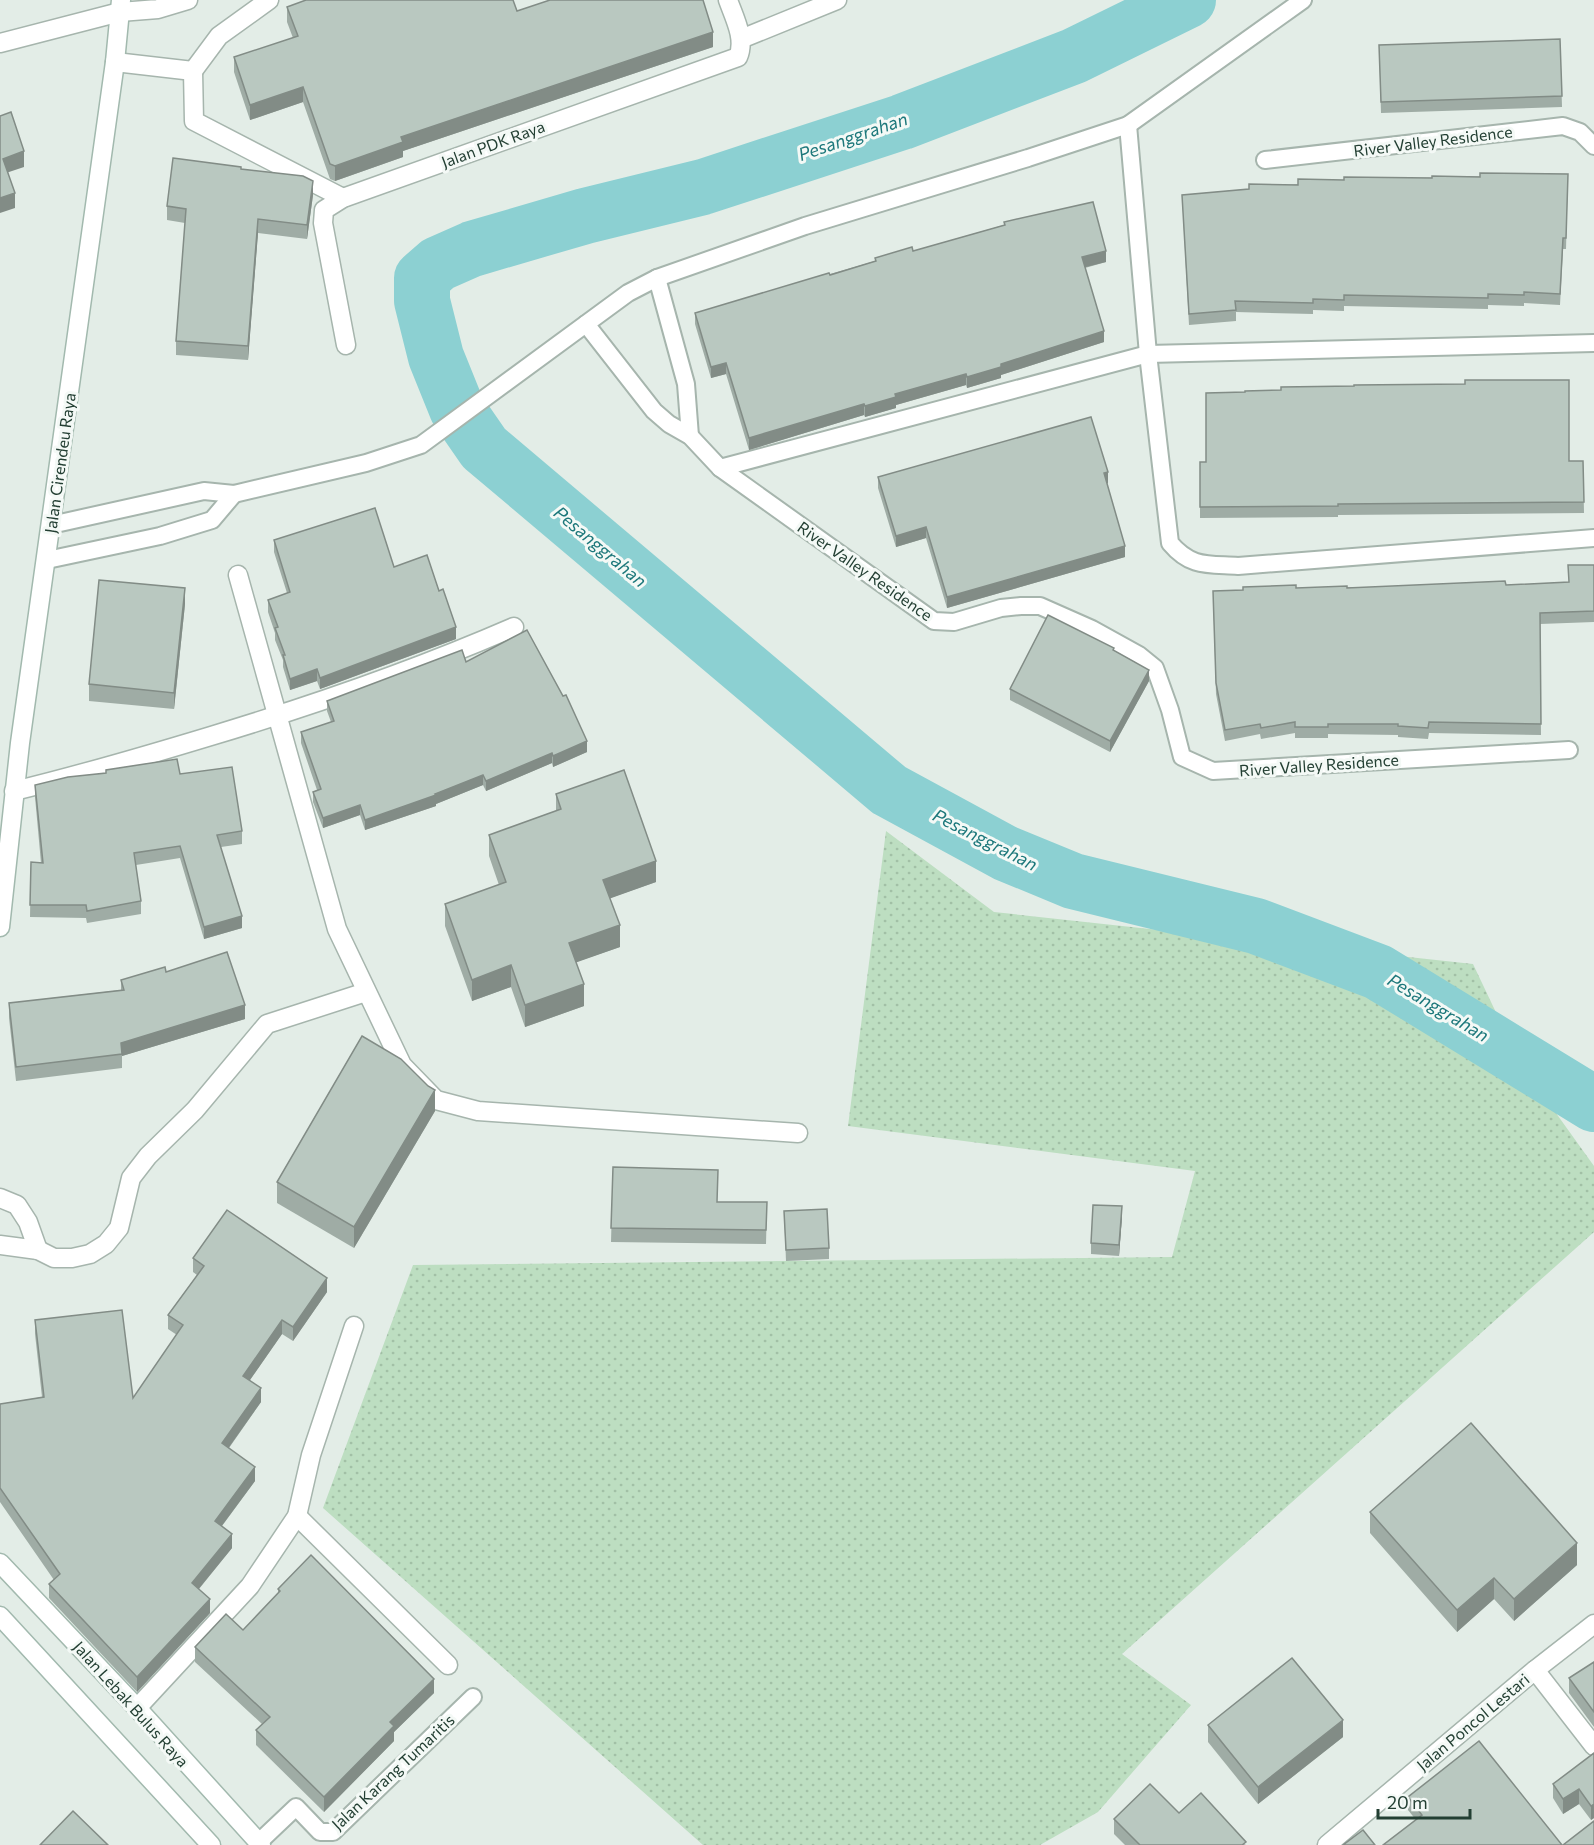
<svg xmlns="http://www.w3.org/2000/svg" width="1594" height="1845" viewBox="0 0 1594 1845" font-family="Commissioner,sans-serif">
<style>
.grass{fill:url(#grass-dots)}
.lines{fill:none;stroke-linecap:round;stroke-linejoin:round}
.river{stroke:#8cd0d2;stroke-width:56}
.lane-casing{stroke:#a6b5ad;stroke-width:20}
.street-casing{stroke:#a6b5ad;stroke-width:21}
.secondary-casing{stroke:#a2b9ae;stroke-width:21}
.lane{stroke:#fff;stroke-width:16}
.street{stroke:#fff;stroke-width:18}
.secondary{stroke:#fff;stroke-width:18}
.wall{fill:#9faca5}
.shaded-wall{fill:#828c86}
.building{fill:#b9c8c0;stroke:#828c86;stroke-width:1.5}
.labels{text-anchor:middle;stroke-width:6;stroke-linejoin:round;paint-order:stroke}
.street-label{font-size:16px;fill:#233f33;stroke:#f4f9f6}
.water-label{font-size:18px;font-style:italic;fill:#1d787b;stroke:#f4f9f6}
</style>
<defs>
<pattern id="grass-dots" width="8" height="8" patternUnits="userSpaceOnUse" patternTransform="scale(1.5)"><rect width="8" height="8" fill="#bddec1"/><path d="M2 2h.1M6 6h.1" fill="none" stroke="#a2c0a6" stroke-width="1.8" stroke-linecap="round"/></pattern>
</defs>
<rect width="100%" height="100%" fill="#e3ede7"/>
<path class="grass" d="M886,831L994,912L1473,964L1520,1063L1594,1166V1232L1122,1654L1191,1705L1098,1812L1040,1845H703L323,1508L413,1265L1172,1257L1195,1171L848,1126Z"/>
<g class="lines">
<path class="river" d="M1188,0L1074,56L902,122L703,187L585,216L472,249L438,264L422,278V301L436,357L457,409L484,448L889,790L1005,853L1073,881L1256,926L1378,972L1594,1104"/>
<g class="lane-casing">
<g id="lane">
<path d="M1128,125L1148,354L1170,543C1191,568 1208,564 1238,566L1594,538"/>
<path d="M1265,160L1563,126L1580,132L1594,146"/>
<path d="M657,278L686,384L690,436"/>
<path d="M586,324L654,411L669,424L690,436L720,468L934,621L954,622L1001,608L1021,606H1040L1092,629L1139,655L1155,668L1170,710L1182,757L1213,771L1569,750"/>
<path d="M720,468L1148,354L1594,343"/>
<path d="M51,525L204,491L234,494L366,463L421,445L628,293L657,278L805,226L1028,158L1128,125L1303,0"/>
<path d="M47,560L160,536L212,520L234,494"/>
<path d="M258,1843L296,1807L320,1832H333L473,1697"/>
</g>
</g>
<g class="street-casing">
<g id="street">
<path d="M741,39L837,0"/>
<path d="M0,43L120,12L158,9L188,0"/>
<path d="M115,62L193,71L219,36L269,0"/>
<path d="M193,71L194,121L343,198"/>
<path d="M346,345L323,223L324,210L343,198L738,57C746,39 734,17 728,0"/>
<path d="M238,575L337,929L402,1065L436,1100L478,1111L798,1133"/>
<path d="M14,791C80,775 145,756 211,736C314,705 415,670 514,627"/>
<path d="M0,1198L17,1205L28,1222L38,1250"/>
<path d="M0,1245L38,1250L54,1258H72L90,1254L106,1244L119,1228L131,1178L148,1156L195,1110L267,1024L366,992"/>
<path d="M297,1516L448,1665"/>
<path d="M1535,1670L1594,1746"/>
<path d="M137,1708L250,1586L297,1516L311,1455L354,1326"/>
<path d="M1327,1845L1535,1670L1594,1624"/>
</g>
</g>
<g class="secondary-casing">
<g id="secondary">
<path d="M0,927L20,743L115,62L121,0"/>
<path d="M0,1563L137,1708L261,1845"/>
<path d="M0,1616L211,1845"/>
</g>
</g>
<use href="#lane" class="lane"/>
<use href="#street" class="street"/>
<use href="#secondary" class="secondary"/>
</g>
<g class="wall">
<path d="M287,7L517,11L713,47L403,151V157L335,181L330,179L303,102L250,120L234,72V57L293,38L287,22Z"/>
<path d="M1560,39L1562,107L1381,113L1379,45Z"/>
<path d="M241,169L313,195L307,239L258,233L248,360L176,355V341L185,223L167,220V206Z"/>
<path d="M1568,174L1566,249H1563L1560,305L1524,303V306L1488,305V309L1344,306V311L1313,310V314L1236,312V321L1189,325L1182,195L1344,180Z"/>
<path d="M1004,222L1106,262L1085,268L1104,342L1001,375V378L967,388L966,385L896,405V408L865,417L864,415L749,450L726,374L711,378L695,324V313L875,261V258L913,251L1004,225Z"/>
<path d="M1583,461L1584,513L1338,515V517L1200,518V462Z"/>
<path d="M878,477L1108,483L1107,484L1125,557L947,608L926,538L896,547L878,488Z"/>
<path d="M274,540L394,567L456,639L320,689L317,681L290,690L283,667V660L275,640V633L268,612V600L287,593L274,552Z"/>
<path d="M1594,571V622L1540,624L1541,735L1429,733L1428,739L1398,737V735L1328,734V738H1295V733L1261,739L1260,734L1225,741L1216,694L1213,591L1296,588L1506,585L1569,582Z"/>
<path d="M185,604L174,709L89,701V684Z"/>
<path d="M1114,651L1149,681L1110,752L1010,700V689Z"/>
<path d="M466,662L587,752L553,767L552,763L486,791L483,785L436,804V806L365,830L360,815L323,828L313,802V792L317,790L301,743V732L331,722L327,711V701Z"/>
<path d="M180,774L242,831V844L221,847L242,928L204,939L180,858L136,865L141,901V914L87,923L86,918L30,917L31,862L41,863L35,797V785Z"/>
<path d="M556,794L656,882L610,898L620,947L576,962L584,1006L525,1027L511,987L472,1001L445,926V904L499,885L489,856V835L556,811Z"/>
<path d="M166,972L245,1019L122,1056V1068L16,1081L9,1018V1003L121,990V980Z"/>
<path d="M428,1086L435,1111L354,1248L277,1203V1182Z"/>
<path d="M613,1167L717,1202H767L766,1244L611,1242Z"/>
<path d="M784,1211L829,1248V1259L786,1261Z"/>
<path d="M1122,1217L1119,1256L1091,1254V1243Z"/>
<path d="M193,1258L327,1292L293,1341L282,1334L250,1380L261,1402L229,1448L255,1481L222,1526L232,1548L199,1589L210,1613L137,1692L49,1598V1584L54,1580L0,1502V1404L42,1397L35,1334V1320L133,1398L177,1335L168,1329V1315L197,1275L193,1272Z"/>
<path d="M1370,1512L1577,1565L1514,1621L1494,1599L1457,1632L1370,1533Z"/>
<path d="M278,1589L434,1693L394,1732V1741L324,1812L256,1745V1730L262,1724L195,1662V1647L243,1630L278,1593Z"/>
<path d="M1594,1662V1727L1569,1693V1678Z"/>
<path d="M1208,1725L1343,1737L1258,1804L1208,1742Z"/>
<path d="M1594,1753V1818L1591,1820L1579,1804L1563,1814L1553,1798V1784Z"/>
<path d="M1408,1797L1562,1845L1416,1820L1408,1810Z"/>
<path d="M1179,1813L1246,1845H1125L1114,1834V1819Z"/>
</g>
<g class="shaded-wall">
<path d="M713,32V47L403,151V157L335,181V166L401,137Z"/>
<path d="M303,87V102L250,120V105Z"/>
<path d="M24,151V167L3,174V159Z"/>
<path d="M313,181V195L307,239V225Z"/>
<path d="M15,193V208L0,213V198Z"/>
<path d="M258,219V233L248,360V346Z"/>
<path d="M1106,251V262L1082,268V257Z"/>
<path d="M1104,331V342L1001,375V378L967,388V377L1001,364Z"/>
<path d="M726,363V374L711,378V367Z"/>
<path d="M966,374V385L896,405V408L865,417V406L895,394Z"/>
<path d="M864,404V415L749,450V438Z"/>
<path d="M1108,472V483L1104,484V473Z"/>
<path d="M926,527V538L896,547V536Z"/>
<path d="M1125,546V557L947,608V597Z"/>
<path d="M185,588V604L174,709V693Z"/>
<path d="M456,627V639L320,689V678Z"/>
<path d="M317,669V681L290,690V679Z"/>
<path d="M1149,670V681L1110,752V741Z"/>
<path d="M587,741V752L553,767V756Z"/>
<path d="M552,753V763L486,791V781Z"/>
<path d="M483,775V785L436,804V806L365,830V820Z"/>
<path d="M360,805V815L323,828V818Z"/>
<path d="M656,861V882L603,901V880Z"/>
<path d="M242,916V928L204,939V927Z"/>
<path d="M620,925V947L569,965V943Z"/>
<path d="M511,965V987L472,1001V980Z"/>
<path d="M584,984V1006L525,1027V1005Z"/>
<path d="M245,1005V1019L122,1056L121,1043Z"/>
<path d="M435,1090V1111L354,1248V1227Z"/>
<path d="M1122,1206V1217L1119,1256V1245Z"/>
<path d="M327,1278V1292L293,1341V1327Z"/>
<path d="M282,1320V1334L243,1390V1376Z"/>
<path d="M261,1388V1402L222,1457V1443Z"/>
<path d="M255,1467V1481L215,1535V1521Z"/>
<path d="M232,1534V1548L192,1597V1583Z"/>
<path d="M1577,1543V1565L1514,1621V1599Z"/>
<path d="M1494,1578V1599L1457,1632V1610Z"/>
<path d="M210,1599V1613L137,1692V1677Z"/>
<path d="M434,1679V1693L394,1732V1741L324,1812V1797L390,1722Z"/>
<path d="M1343,1720V1737L1258,1804V1787Z"/>
<path d="M1579,1789V1804L1563,1814V1799Z"/>
<path d="M1594,1804V1818L1591,1820V1806Z"/>
</g>
<g class="building">
<path d="M306,0H513L517,11L550,0H703L713,32L401,137L403,142L335,166L330,164L303,87L250,105L234,57L298,36L287,7Z"/>
<path d="M1560,39L1562,96L1381,102L1379,45Z"/>
<path d="M11,112L24,151L3,159L15,193L0,198V116Z"/>
<path d="M173,158L241,167V169L303,176L313,181L307,225L258,219L248,346L176,341L186,209L167,206Z"/>
<path d="M1480,173L1568,174L1566,238H1563L1560,294L1524,292V295L1488,294V298L1344,295V300L1313,299V303L1235,301L1236,310L1189,314L1182,195L1249,189V184L1298,185V179L1344,180V177L1432,178V176L1480,177Z"/>
<path d="M1093,202L1106,251L1082,257L1104,331L1001,364V367L967,377L966,374L895,394L896,397L865,406L864,404L749,438L726,363L711,367L695,313L829,273L830,275L876,261L875,258L912,247L913,251L1005,225L1004,222Z"/>
<path d="M1465,380H1569V461H1583L1584,502L1338,504V506L1200,507V462H1206V393L1245,392V391L1281,390V387L1354,386V385L1465,384Z"/>
<path d="M1091,417L1108,472L1104,473L1125,546L947,597L926,527L896,536L878,477Z"/>
<path d="M375,508L394,567L427,555L439,591L443,589L456,627L320,678L317,669L290,679L283,655H285L275,628L278,627L268,600L290,592L274,540Z"/>
<path d="M1568,565H1594V611L1540,613L1541,724L1429,722L1428,728L1398,726V724H1328V727H1295V722L1261,728L1260,724L1225,730L1216,683L1213,591L1243,590V587L1296,585V588L1347,586V588L1505,581L1506,585L1569,582Z"/>
<path d="M99,580L185,588L174,693L89,684Z"/>
<path d="M1048,615L1114,648L1113,650L1149,670L1110,741L1010,689Z"/>
<path d="M527,630L563,696L566,695L587,741L553,756L552,753L486,781L483,775L435,794L436,795L365,820L360,805L323,818L313,792L321,789L301,732L334,721L327,701L462,650L466,662Z"/>
<path d="M177,759L180,774L232,767L242,831L217,835L242,916L204,927L180,846L134,853L141,901L87,911L86,905H30L31,862L43,863L35,785L68,777L106,773V770Z"/>
<path d="M624,770L656,861L603,880L620,925L569,943L584,984L525,1005L511,965L472,980L445,904L506,882L489,835L561,809L556,794Z"/>
<path d="M227,952L245,1005L121,1043L122,1054L16,1067L9,1003L124,990L121,980L165,967L166,972Z"/>
<path d="M362,1036L401,1059L428,1086L435,1090L354,1227L277,1182Z"/>
<path d="M613,1167L718,1170L717,1202H767L766,1230L611,1228Z"/>
<path d="M1093,1205L1122,1206L1119,1245L1091,1243Z"/>
<path d="M827,1209L829,1248L786,1250L784,1211Z"/>
<path d="M227,1210L327,1278L293,1327L282,1320L243,1376L261,1388L222,1443L255,1467L215,1521L232,1534L192,1583L210,1599L137,1677L49,1584L60,1574L0,1488V1404L44,1397L35,1320L122,1310L133,1398L183,1325L168,1315L204,1266L193,1258Z"/>
<path d="M1471,1423L1577,1543L1514,1599L1494,1578L1457,1610L1370,1512Z"/>
<path d="M311,1555L434,1679L390,1722L394,1726L324,1797L256,1730L270,1717L195,1647L226,1614L243,1630L280,1591L278,1589Z"/>
<path d="M1292,1658L1343,1720L1258,1787L1208,1725Z"/>
<path d="M1594,1662V1712L1569,1678Z"/>
<path d="M1479,1741L1562,1845H1383L1422,1815L1408,1797Z"/>
<path d="M1594,1753V1804L1591,1806L1579,1789L1563,1799L1553,1784Z"/>
<path d="M1150,1784L1179,1813L1201,1793L1246,1842L1242,1845H1140L1114,1819Z"/>
<path d="M73,1811L108,1845H40Z"/>
<path d="M1594,1821V1845H1563Z"/>
<path d="M1363,1830L1375,1845H1343Z"/>
</g>
<g class="labels">
<g class="street-label">
<text transform="translate(1433 141) rotate(-7)" y="6">River Valley Residence</text>
<text transform="translate(493 144) rotate(-20)" y="6">Jalan PDK Raya</text>
<text transform="translate(60 463) rotate(-82)" y="6">Jalan Cirendeu Raya</text>
<text transform="translate(865 571) rotate(35)" y="6">River Valley Residence</text>
<text transform="translate(1319 765) rotate(-4)" y="6">River Valley Residence</text>
<text transform="translate(131 1704) rotate(48)" y="6">Jalan Lebak Bulus Raya</text>
<text transform="translate(1473 1722) rotate(-40)" y="6">Jalan Poncol Lestari</text>
<text transform="translate(393 1772) rotate(-43)" y="6">Jalan Karang Tumaritis</text>
</g>
<g class="water-label">
<text transform="translate(853 137) rotate(-19)" y="6">Pesanggrahan</text>
<text transform="translate(600 547) rotate(40)" y="6">Pesanggrahan</text>
<text transform="translate(985 840) rotate(27)" y="6">Pesanggrahan</text>
<text transform="translate(1438 1008) rotate(31)" y="6">Pesanggrahan</text>
</g>
</g>
<path d="M1378 1809v9h92v-9" fill="none" stroke="#233f33" stroke-width="3"/>
<text x="1387" y="1809" font-size="18" fill="#233f33" stroke="#f4f9f6" stroke-width="4.5" paint-order="stroke">20 m</text>
</svg>
